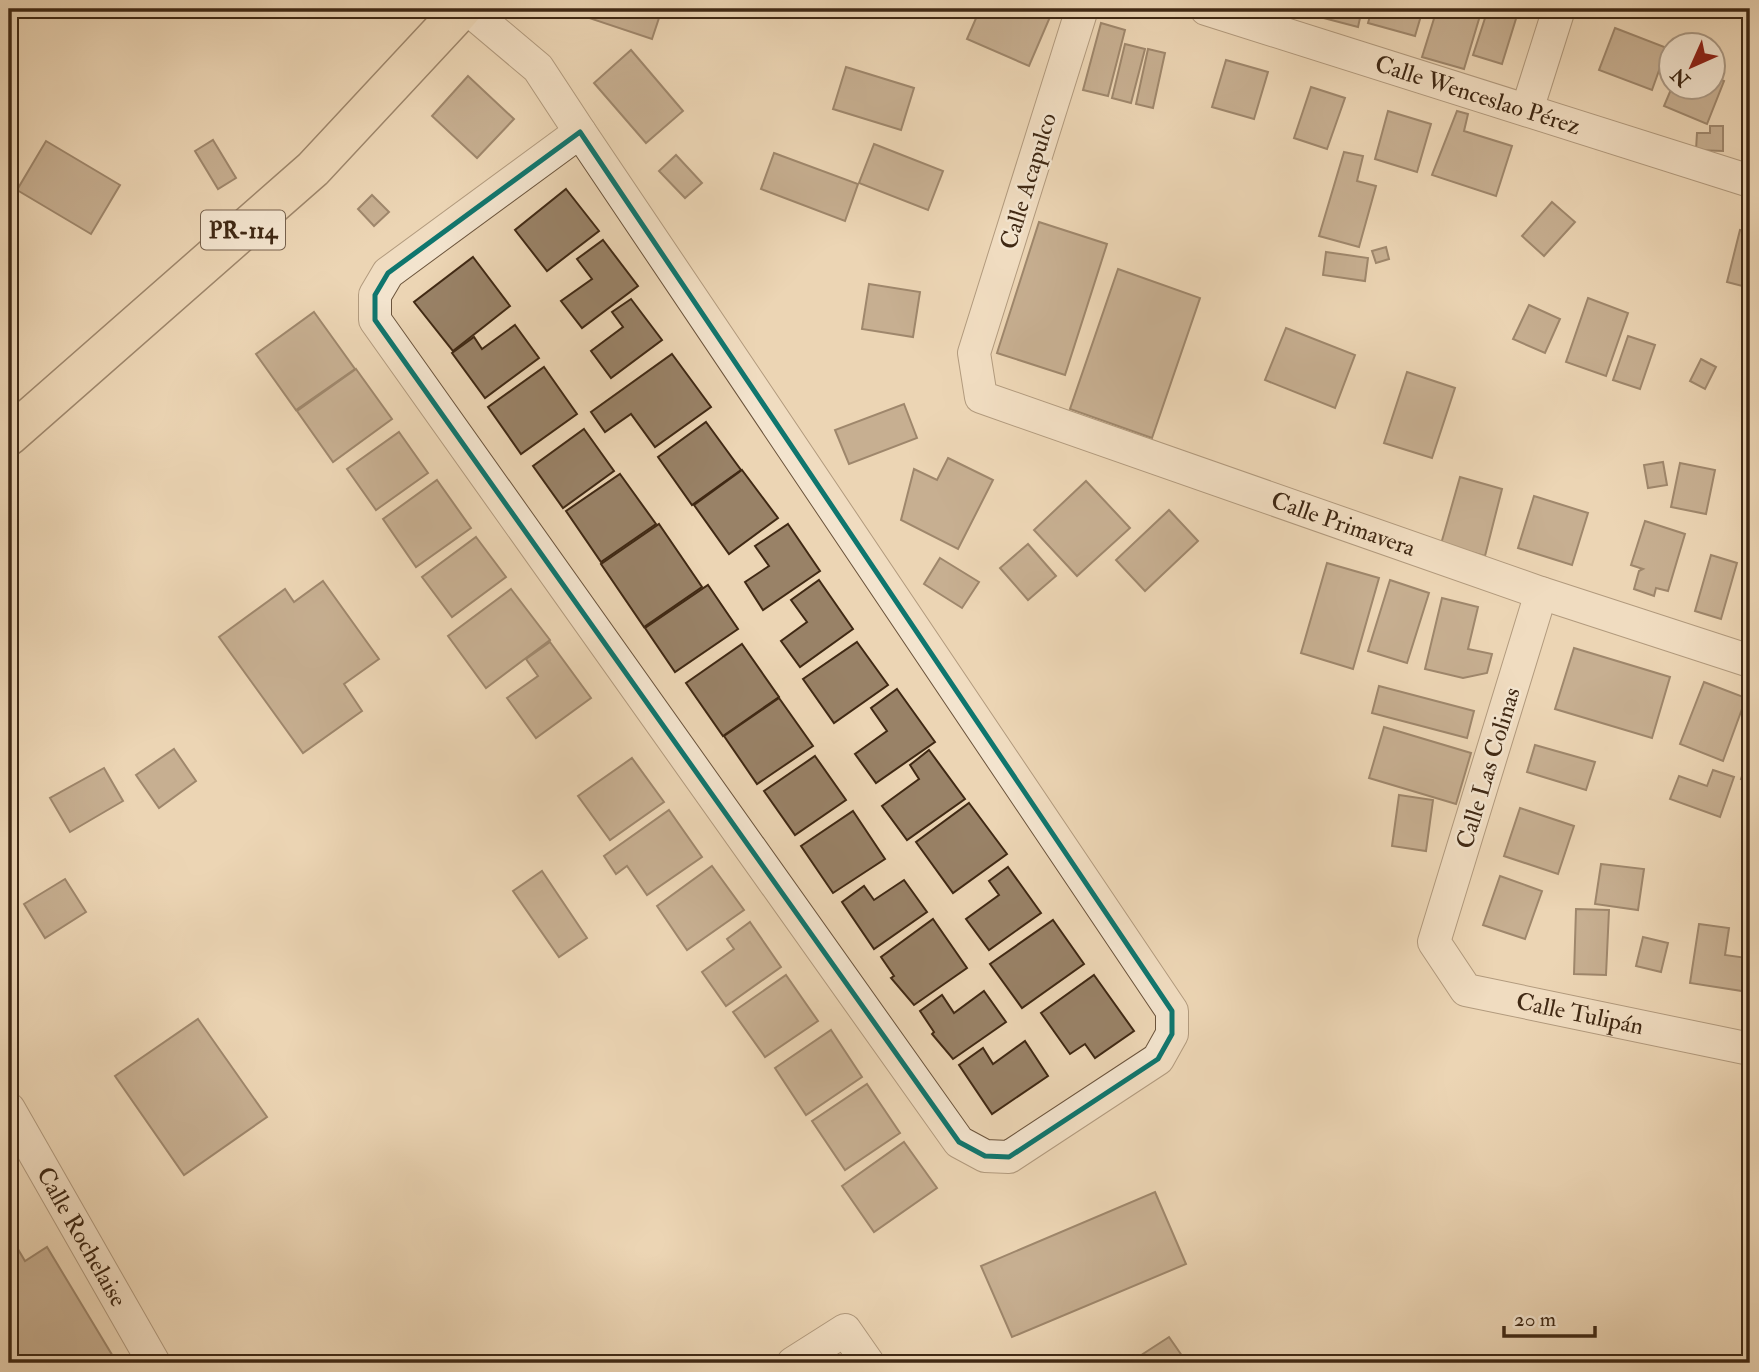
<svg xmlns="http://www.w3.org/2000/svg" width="1759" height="1372" viewBox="0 0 1759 1372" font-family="'IM FELL Double Pica',serif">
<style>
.building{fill:#998267;stroke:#402914;stroke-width:2}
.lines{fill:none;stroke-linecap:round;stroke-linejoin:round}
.street-casing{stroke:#6b543c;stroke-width:34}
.primary-casing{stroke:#402914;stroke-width:41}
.street{stroke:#f3e4ce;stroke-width:32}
.primary{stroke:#ecd5b4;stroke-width:38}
.marked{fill:none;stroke:#0f766e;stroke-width:5;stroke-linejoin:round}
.labels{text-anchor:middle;stroke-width:5;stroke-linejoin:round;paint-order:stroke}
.shield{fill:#f3e4ce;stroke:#76614c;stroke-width:2}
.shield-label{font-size:23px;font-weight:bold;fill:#402914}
.street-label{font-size:24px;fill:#402914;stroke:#f3e4ce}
</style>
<rect width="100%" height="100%" fill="#ecd5b4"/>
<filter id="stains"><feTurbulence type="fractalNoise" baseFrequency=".00286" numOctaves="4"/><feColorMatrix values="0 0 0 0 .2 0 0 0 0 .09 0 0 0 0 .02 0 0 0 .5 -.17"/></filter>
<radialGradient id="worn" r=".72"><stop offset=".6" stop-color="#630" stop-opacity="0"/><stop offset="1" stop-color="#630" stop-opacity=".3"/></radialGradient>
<g class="building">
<path d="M589,9H662L652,39L586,17Z"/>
<path d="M980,9L1053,10L1029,66L967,39Z"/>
<path d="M1318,9H1362L1358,27L1316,16Z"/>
<path d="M1372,9H1423L1415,36L1368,23Z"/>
<path d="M1437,9H1482L1464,69L1422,57Z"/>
<path d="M1488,9H1519L1502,64L1473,55Z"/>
<path d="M1101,23L1125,30L1108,96L1083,90Z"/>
<path d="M1615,28L1667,48L1652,90L1599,70Z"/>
<path d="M1125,44L1145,49L1131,103L1112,98Z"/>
<path d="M1148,49L1165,53L1153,108L1136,104Z"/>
<path d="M631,50L683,111L646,143L594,83Z"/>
<path d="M1226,60L1268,72L1254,119L1212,107Z"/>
<path d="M846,67L914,88L901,130L833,109Z"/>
<path d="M468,76L514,119L477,158L432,116Z"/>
<path d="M1714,77L1724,81L1707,124L1664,106L1672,87L1714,88Z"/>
<path d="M1311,87L1345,98L1327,149L1294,138Z"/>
<path d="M1388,111L1431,124L1417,172L1375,159Z"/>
<path d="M1457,111L1468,114L1464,131L1512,146L1496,196L1432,175Z"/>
<path d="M1710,126H1723V151L1696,150L1697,133H1710Z"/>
<path d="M213,140L236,178L218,189L195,151Z"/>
<path d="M46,141L120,185L91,234L17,190Z"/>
<path d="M874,144L943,171L928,210L859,183Z"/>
<path d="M1344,152L1363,156L1357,181L1376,186L1359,247L1319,236Z"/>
<path d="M774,153L858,184L845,221L761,189Z"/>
<path d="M676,155L702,183L685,198L659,171Z"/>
<path d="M566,189L599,231L547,271L515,230Z"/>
<path d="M372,195L389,212L374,226L358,209Z"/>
<path d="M1552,202L1575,222L1544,256L1522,236Z"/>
<path d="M1039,222L1107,244L1065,375L997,353Z"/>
<path d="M1740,230L1750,232V288L1727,282Z"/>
<path d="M603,240L638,286L582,328L561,301L592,279L577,259Z"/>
<path d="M1386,247L1389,259L1376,263L1372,251Z"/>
<path d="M1326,252L1368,258L1365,281L1323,275Z"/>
<path d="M473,257L510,306L453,351L414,302Z"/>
<path d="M1118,269L1200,298L1152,438L1070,409Z"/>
<path d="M869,284L920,292L913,337L862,329Z"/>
<path d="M1588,298L1628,313L1606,376L1566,362Z"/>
<path d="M631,299L662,340L611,378L591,351L623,327L612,312Z"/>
<path d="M1529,305L1560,319L1545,353L1513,339Z"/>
<path d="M314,312L355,369L296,410L256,354Z"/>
<path d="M515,325L539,358L485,398L452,353L474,337L482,349Z"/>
<path d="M1286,328L1355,355L1335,408L1265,380Z"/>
<path d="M1628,336L1655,345L1640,389L1613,380Z"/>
<path d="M672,354L711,407L655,447L631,414L605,432L591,412Z"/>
<path d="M1701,359L1716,367L1705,389L1690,381Z"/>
<path d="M544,367L577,414L521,454L488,407Z"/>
<path d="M356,369L392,419L333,462L297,411Z"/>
<path d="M1407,372L1455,388L1432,458L1384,443Z"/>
<path d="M904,404L917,438L849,464L835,430Z"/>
<path d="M706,422L741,470L692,505L658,457Z"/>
<path d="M584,429L614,471L563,508L533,466Z"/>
<path d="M399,432L428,473L376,510L347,469Z"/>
<path d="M948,458L993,480L958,549L901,520L914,469L937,480Z"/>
<path d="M1663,462L1667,485L1648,488L1644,465Z"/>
<path d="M1680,463L1715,470L1706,514L1671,507Z"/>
<path d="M742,470L778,518L729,554L694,505Z"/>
<path d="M620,474L656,524L601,562L566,511Z"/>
<path d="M1460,477L1502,489L1485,556L1441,544Z"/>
<path d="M437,480L471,528L416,567L383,519Z"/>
<path d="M1086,481L1130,528L1077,576L1034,530Z"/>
<path d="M1534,496L1588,513L1572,565L1518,548Z"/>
<path d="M1169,510L1198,541L1145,591L1116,560Z"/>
<path d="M1645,521L1685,534L1668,591L1656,588L1654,596L1634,589L1639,571L1643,569L1631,565Z"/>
<path d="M659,524L702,587L644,627L601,564Z"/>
<path d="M788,524L820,571L763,610L745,582L769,566L755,546Z"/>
<path d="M476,537L506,577L452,617L422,577Z"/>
<path d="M1028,544L1056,576L1028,600L1000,568Z"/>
<path d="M1711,555L1737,563L1721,619L1695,611Z"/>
<path d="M940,558L979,582L962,608L924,584Z"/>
<path d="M1327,563L1379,578L1353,669L1301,653Z"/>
<path d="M819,580L853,629L800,667L781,641L807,622L791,600Z"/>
<path d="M1390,580L1429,593L1407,663L1368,651Z"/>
<path d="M323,581L379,659L344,684L362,711L303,753L219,637L285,589L294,602Z"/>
<path d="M708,585L738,629L675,672L645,628Z"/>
<path d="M511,589L550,640L486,688L448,636Z"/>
<path d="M1442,598L1478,607L1468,649L1492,654L1487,673L1463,678L1425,669Z"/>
<path d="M550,642L591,698L536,738L507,698L538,676L526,659Z"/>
<path d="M857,642L888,685L834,723L803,679Z"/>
<path d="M742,644L779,697L723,736L686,683Z"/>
<path d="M1574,648L1670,677L1652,738L1555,709Z"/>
<path d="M1704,682L1746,698L1723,761L1680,744Z"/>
<path d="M1379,686L1474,711L1467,738L1372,713Z"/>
<path d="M897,689L935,742L876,783L855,754L887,731L871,708Z"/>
<path d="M779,698L813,746L757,784L724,736Z"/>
<path d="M1384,727L1471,753L1456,804L1369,778Z"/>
<path d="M1535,745L1595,762L1586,790L1527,772Z"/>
<path d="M174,749L196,781L159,808L136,775Z"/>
<path d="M929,750L965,799L907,840L882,806L919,779L910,765Z"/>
<path d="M1750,752V782L1741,779Z"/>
<path d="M815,756L846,800L795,835L764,791Z"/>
<path d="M632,758L664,802L610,840L578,796Z"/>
<path d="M104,768L123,801L70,832L50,798Z"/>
<path d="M1713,770L1734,777L1720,817L1670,799L1679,776L1707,786Z"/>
<path d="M1399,795L1433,800L1426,851L1392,846Z"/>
<path d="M969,803L1007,854L953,893L916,842Z"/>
<path d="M1520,808L1574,826L1558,874L1504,856Z"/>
<path d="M669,810L702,857L647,895L627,866L616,874L604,856Z"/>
<path d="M853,811L885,859L833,893L801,846Z"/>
<path d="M1601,864L1644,869L1638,910L1595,904Z"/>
<path d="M712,866L744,910L687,950L657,906Z"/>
<path d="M1008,867L1041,913L989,950L966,919L999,895L989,881Z"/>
<path d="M542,871L587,938L559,957L513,891Z"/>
<path d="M1500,876L1542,891L1525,939L1483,925Z"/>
<path d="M65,879L86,912L45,938L24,904Z"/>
<path d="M904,880L927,912L874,949L842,902L864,886L874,900Z"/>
<path d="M1576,909L1609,910L1606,975L1574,974Z"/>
<path d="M933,919L967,968L914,1005L891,978L894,976L881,957Z"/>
<path d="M1053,920L1084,964L1022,1008L990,964Z"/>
<path d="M750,922L781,967L726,1006L702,972L734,949L727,939Z"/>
<path d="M1699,924L1729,928L1725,955L1747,958L1742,991L1690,983Z"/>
<path d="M1643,937L1668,943L1661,972L1636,966Z"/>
<path d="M786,975L818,1021L765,1057L733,1012Z"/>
<path d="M1094,975L1134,1031L1095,1058L1085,1044L1070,1054L1041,1013Z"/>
<path d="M984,991L1006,1022L953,1059L932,1034L934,1032L920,1011L942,995L954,1013Z"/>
<path d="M198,1019L267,1117L184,1175L115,1076Z"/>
<path d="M831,1030L862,1077L806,1115L775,1068Z"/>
<path d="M1025,1041L1048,1076L992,1114L959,1065L983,1048L993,1064Z"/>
<path d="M867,1084L900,1133L845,1170L812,1121Z"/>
<path d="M904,1142L937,1188L874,1232L842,1186Z"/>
<path d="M1155,1192L1186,1264L1012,1337L981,1266Z"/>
<path d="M9,1234L25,1261L47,1247L117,1363H9Z"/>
<path d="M1169,1337L1187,1363H1129Z"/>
</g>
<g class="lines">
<g class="street-casing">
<g id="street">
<path d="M468,9L538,68L580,132"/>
<path id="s1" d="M1082,9L974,353L981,397L1541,593L1750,661"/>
<path id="s2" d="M1206,9L1750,181"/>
<path d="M1527,110L1559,9"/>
<path d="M580,132L1172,1011V1034L1158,1059L1009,1157L985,1156L959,1142L375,320V295L388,273Z"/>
<path id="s3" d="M1541,593L1434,942L1466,990L1750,1049"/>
<path id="s4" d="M9,1109L154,1363"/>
<path d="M793,1363L845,1330L868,1363"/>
</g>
</g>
<g class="primary-casing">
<path id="primary" d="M9,436L313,169L462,9"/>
</g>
<use href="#street" class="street"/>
<use href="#primary" class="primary"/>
</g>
<path d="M0 0H1759V1372H0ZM580,132L1172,1011V1034L1158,1059L1009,1157L985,1156L959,1142L375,320V295L388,273Z" fill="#ecd5b4" fill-opacity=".55" fill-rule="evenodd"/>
<path class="marked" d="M580,132L1172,1011V1034L1158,1059L1009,1157L985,1156L959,1142L375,320V295L388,273Z"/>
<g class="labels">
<rect class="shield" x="201" y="210.5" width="84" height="39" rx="5"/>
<g class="shield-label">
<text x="243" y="238">PR-114</text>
</g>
<g class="street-label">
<text dy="8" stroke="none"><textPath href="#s2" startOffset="285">Calle Wenceslao Pérez</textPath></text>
<text transform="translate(1028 181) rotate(-73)" y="8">Calle Acapulco</text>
<text dy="8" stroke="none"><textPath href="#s1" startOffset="789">Calle Primavera</textPath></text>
<text transform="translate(1488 768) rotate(-73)" y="8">Calle Las Colinas</text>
<text dy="8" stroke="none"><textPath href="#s3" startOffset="539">Calle Tulipán</textPath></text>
<text dy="8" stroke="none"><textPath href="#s4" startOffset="147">Calle Rochelaise</textPath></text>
</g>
</g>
<rect width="1759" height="1372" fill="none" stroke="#ecd5b4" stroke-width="35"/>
<rect x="10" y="10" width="1738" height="1351" fill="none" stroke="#402914" stroke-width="3.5"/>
<rect x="18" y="18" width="1724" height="1337" fill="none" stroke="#402914" stroke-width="2"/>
<g transform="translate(1692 66) rotate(225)"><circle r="33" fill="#f3e4ce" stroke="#ab9984" stroke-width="2"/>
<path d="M0-5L12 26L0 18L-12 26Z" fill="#8f2418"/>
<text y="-10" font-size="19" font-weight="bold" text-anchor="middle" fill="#402914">N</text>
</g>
<path d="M1504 1326v10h91v-10" fill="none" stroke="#402914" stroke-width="3.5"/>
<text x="1514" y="1326" font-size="21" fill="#402914" stroke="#f3e4ce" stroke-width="5" paint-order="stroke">20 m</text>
<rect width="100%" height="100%" filter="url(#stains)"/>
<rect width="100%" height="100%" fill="url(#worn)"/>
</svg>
